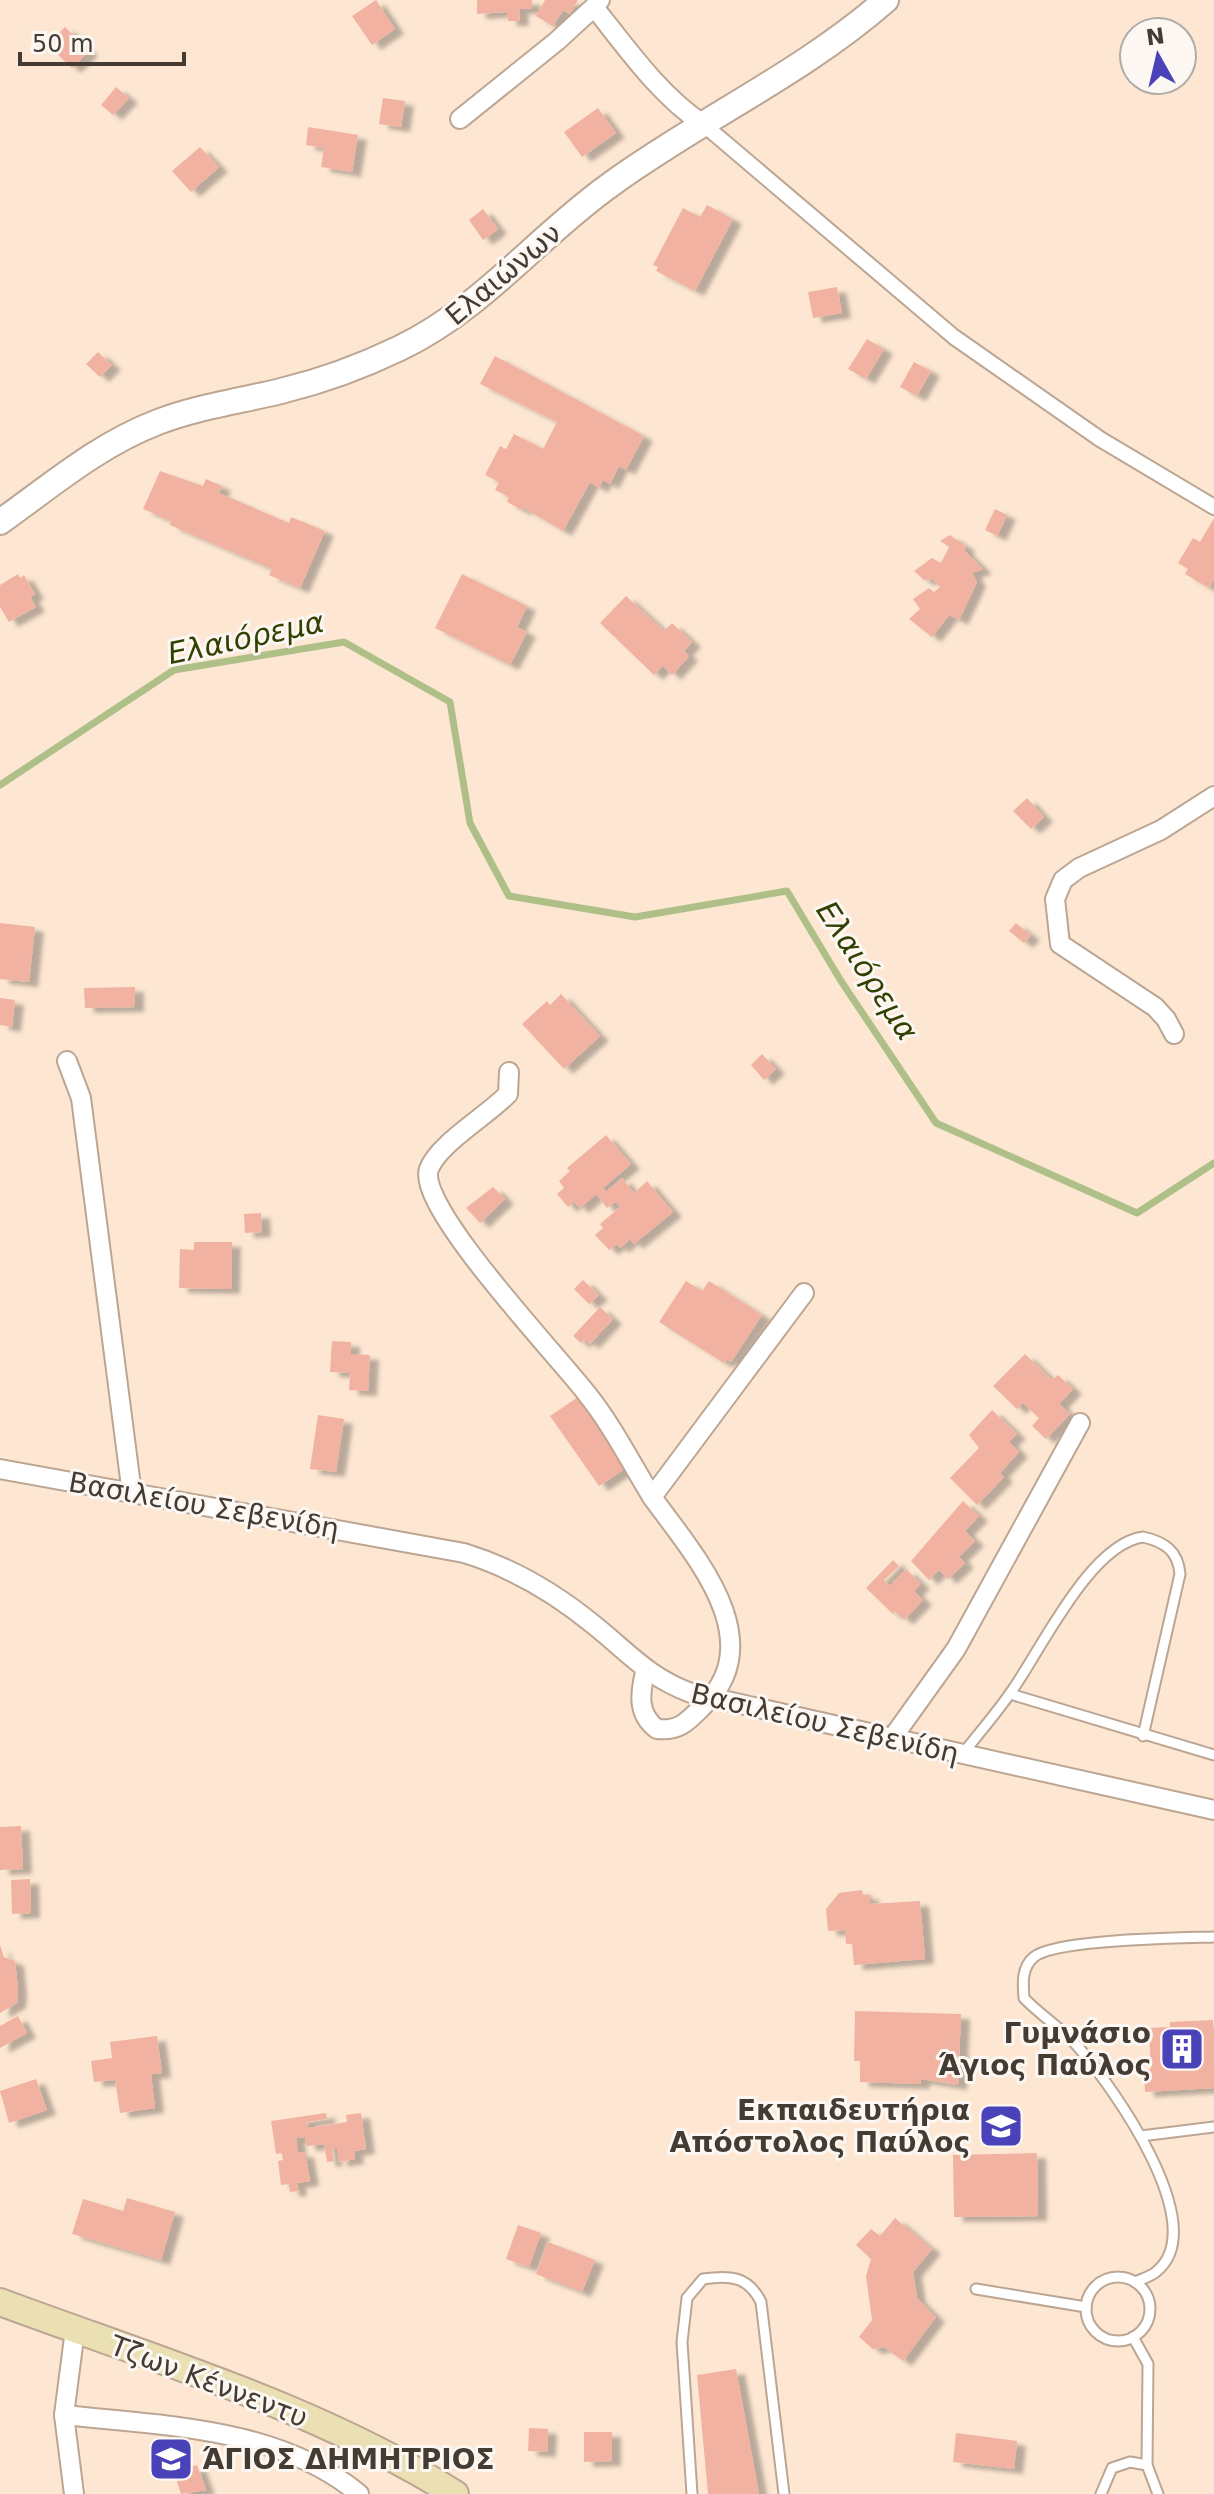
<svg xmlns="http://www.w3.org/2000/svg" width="1214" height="2494" viewBox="0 0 1214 2494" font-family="'DejaVu Sans',sans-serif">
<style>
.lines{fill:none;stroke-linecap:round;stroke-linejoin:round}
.stream{stroke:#aec088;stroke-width:7}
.building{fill:#f1b2a1;filter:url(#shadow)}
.service-casing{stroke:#bca693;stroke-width:13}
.pedestrian-casing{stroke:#bca693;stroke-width:18}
.minor-casing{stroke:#bca693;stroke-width:22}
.tertiary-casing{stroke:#bca693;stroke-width:28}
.secondary-casing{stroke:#bca693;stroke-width:30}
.service{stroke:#fff;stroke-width:9}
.pedestrian{stroke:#fff;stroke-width:14}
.minor{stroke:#fff;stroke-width:18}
.tertiary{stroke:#fff;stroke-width:24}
.secondary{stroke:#eae0b3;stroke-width:26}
.labels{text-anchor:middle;stroke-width:6;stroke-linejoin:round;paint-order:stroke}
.street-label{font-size:28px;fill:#443b33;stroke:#fcf7f3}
.poi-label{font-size:28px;font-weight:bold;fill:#443b33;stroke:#fcf7f3;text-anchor:end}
.water-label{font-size:30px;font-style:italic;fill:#324000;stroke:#fcf7f3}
</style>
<defs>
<filter id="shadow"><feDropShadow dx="9" dy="5" stdDeviation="2" flood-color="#0004"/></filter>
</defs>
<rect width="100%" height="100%" fill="#fde7d2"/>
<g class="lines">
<path class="stream" d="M0,785L174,670L344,642L450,702L470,823L509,896L635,917L787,891L841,981L936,1123L1137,1213L1214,1163"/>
</g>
<g class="building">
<path d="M376,0L395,29L372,45L352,16Z"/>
<path d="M477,0H532V9H519L520,21H508L507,12L477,14Z"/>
<path d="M545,0H578L570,14L563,10L553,26L536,16Z"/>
<path d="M65,27L89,51L72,68L53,50L60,42L55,37Z"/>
<path d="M116,87L129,98L113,115L101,105Z"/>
<path d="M383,98L405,101L401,127L379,124Z"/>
<path d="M598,108L616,133L582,157L564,132Z"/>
<path d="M308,127L358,135L352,172L321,167L324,148L306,145Z"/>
<path d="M200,147L219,167L191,192L172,171Z"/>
<path d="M707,205L733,219L695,291L656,271L658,267L653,265L683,208L700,217Z"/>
<path d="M483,209L498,229L483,240L469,220Z"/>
<path d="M837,287L842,313L813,318L808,292Z"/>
<path d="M867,339L884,349L866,379L848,369Z"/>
<path d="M98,352L112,365L100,377L86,364Z"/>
<path d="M495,356L644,436L626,470L619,466L610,484L603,480L599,488L590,482L563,531L524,508L522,510L507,502L509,497L495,490L499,482L485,475L500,446L506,449L514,434L543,449L557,422L480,384Z"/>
<path d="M914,362L931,371L917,396L900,387Z"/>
<path d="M160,471L203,486L206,479L222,486L219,493L289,523L291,517L325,531L300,588L269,575L272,569L170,525L171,521L143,509Z"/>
<path d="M995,509L1007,515L997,536L985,530Z"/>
<path d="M1214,518V579L1209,588L1185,574L1188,569L1178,563L1193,538L1200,542Z"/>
<path d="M950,535L966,546L964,550L983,569L972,573L977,582L959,620L949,615L932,637L909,619L920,609L913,599L929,588L934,592L940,587L932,579L924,580L914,571L932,558L941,563L949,547L940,541Z"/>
<path d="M18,574L20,578L24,575L35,594L30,597L36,607L9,622L0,607V585Z"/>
<path d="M462,574L527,606L517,627L527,632L510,665L435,628Z"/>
<path d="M626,596L664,631L672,623L692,642L684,651L689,656L672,675L663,666L654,675L600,623Z"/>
<path d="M1027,798L1044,817L1031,829L1013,811Z"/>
<path d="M0,923L35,927L29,982L0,979Z"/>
<path d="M1016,923L1031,935L1024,943L1009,931Z"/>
<path d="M135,987V1007L85,1008L84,988Z"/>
<path d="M561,994L600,1036L564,1069L522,1024L547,1001L550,1005Z"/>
<path d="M0,998L15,1000L12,1027L0,1025Z"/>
<path d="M762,1054L776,1069L764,1080L751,1065Z"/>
<path d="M606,1135L631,1164L603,1188L606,1192L622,1178L634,1193L647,1181L673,1212L634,1244L630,1239L620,1248L617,1244L609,1250L595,1235L603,1228L600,1224L620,1207L615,1202L607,1208L596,1194L580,1208L574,1202L568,1207L557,1194L564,1188L559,1181L570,1171L567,1168Z"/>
<path d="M493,1187L505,1199L480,1223L466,1208Z"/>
<path d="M261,1213L262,1232L245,1233L244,1214Z"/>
<path d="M194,1242H232L231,1289L179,1288L180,1249L194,1250Z"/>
<path d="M583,1280L599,1295L589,1304L574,1289Z"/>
<path d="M686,1281L702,1291L709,1281L762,1315L731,1362L727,1359L724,1363L659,1322Z"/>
<path d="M600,1307L613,1319L590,1344L585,1339L581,1343L573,1336Z"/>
<path d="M332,1341L351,1342V1354L370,1355L368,1391L349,1390L350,1373L330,1372Z"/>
<path d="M1025,1354L1052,1380L1058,1375L1073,1389L1059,1404L1070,1414L1046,1439L1032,1426L1039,1418L1023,1403L1017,1409L993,1386Z"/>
<path d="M581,1395L629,1466L599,1486L550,1416Z"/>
<path d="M992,1410L1017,1434L1009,1442L1019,1452L1000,1473L1004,1477L977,1505L950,1478L979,1448L969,1435Z"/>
<path d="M318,1415L344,1419L336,1472L310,1469Z"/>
<path d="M963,1501L979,1516L965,1531L975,1541L959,1557L965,1563L948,1579L939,1570L929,1580L911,1561Z"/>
<path d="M893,1560L899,1566L884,1580L890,1586L906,1569L921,1584L914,1591L923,1600L904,1620L895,1611L893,1614L866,1588Z"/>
<path d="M21,1826L23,1869L0,1870V1827Z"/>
<path d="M30,1879L31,1913L12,1914L11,1880Z"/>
<path d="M862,1890L863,1895H870V1904L920,1901L925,1959L854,1965L852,1944H846L845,1930L828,1931L826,1909L839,1893Z"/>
<path d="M0,1945L4,1957L15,1961L18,1989L17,2003L0,2013Z"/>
<path d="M855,2011L961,2014L958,2085L921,2079V2084L860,2082V2061H854Z"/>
<path d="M18,2016L27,2033L0,2048V2026Z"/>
<path d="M1213,2020L1214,2088L1145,2092L1144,2070L1151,2069L1149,2028L1170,2027V2022Z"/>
<path d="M157,2036L162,2073L151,2074L155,2108L120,2113L115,2080L94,2082L91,2061L112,2058L110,2042Z"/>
<path d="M36,2079L47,2110L9,2123L0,2091Z"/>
<path d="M326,2113L327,2119L307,2122L308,2128L347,2122L346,2115L361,2113L366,2149L354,2151L355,2159L339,2162L337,2149H332L334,2161L327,2162L324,2144L307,2146L305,2137L296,2138L298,2153L305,2152L310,2181L297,2183L298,2191L290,2192L289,2184L281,2185L278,2161L283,2160L282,2153L276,2154L271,2121Z"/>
<path d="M1037,2153L1038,2216L954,2217L953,2155Z"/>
<path d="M127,2198L175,2212L161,2260L72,2234L83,2199L123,2211Z"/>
<path d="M895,2218L932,2249L913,2272L917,2298L936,2317L903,2361L884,2347L873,2349L859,2337L872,2320L866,2276L871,2259L856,2245L871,2229L880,2236Z"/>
<path d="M518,2225L541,2233L529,2267L506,2259Z"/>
<path d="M548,2242L595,2260L582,2292L536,2274Z"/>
<path d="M736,2369L759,2494H708L697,2375Z"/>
<path d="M529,2428L548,2429L547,2452L528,2451Z"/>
<path d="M584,2432H612V2461L584,2462Z"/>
<path d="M956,2433L1017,2441L1014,2469L953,2462Z"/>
<path d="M197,2465L206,2490L181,2494L174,2472Z"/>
</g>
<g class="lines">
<g class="service-casing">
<g id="service">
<path d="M1010,1694L1214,1755"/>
<path d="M962,1755C978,1734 996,1714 1011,1692C1041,1650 1090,1544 1143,1537C1165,1542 1178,1551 1180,1574L1143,1736"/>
<path d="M1141,2136L1214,2127"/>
<circle cx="1118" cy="2309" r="32"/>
<path d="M1135,2282C1142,2279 1152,2276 1157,2271C1212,2225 1112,2086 1079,2048C1063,2029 1041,2016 1024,1998C1023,1984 1021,1968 1034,1957C1056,1939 1180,1938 1214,1937"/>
<path d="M976,2289L1086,2307"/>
<path d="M1133,2337L1148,2364L1147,2465L1158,2494"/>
<path d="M692,2494L682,2342L687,2298L703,2279C730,2275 748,2276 761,2302L784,2494"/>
<path d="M1101,2494L1112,2468L1130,2462L1147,2465"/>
</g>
</g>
<g class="pedestrian-casing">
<path id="pedestrian" d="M703,124L954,337L1100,439L1214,507"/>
</g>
<g class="minor-casing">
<g id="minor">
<path d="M600,0L594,7C626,47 660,96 703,124"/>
<path d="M460,119L557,41L594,7"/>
<path d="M1174,1034L1166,1019L1155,1007L1060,944L1055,899L1063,880L1079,868L1161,830L1214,796"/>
<path d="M67,1061L81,1098L132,1494"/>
<path d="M509,1072L508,1094C488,1115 438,1144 429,1169C415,1206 560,1358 587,1394C612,1425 631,1463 652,1497"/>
<path d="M0,1469L464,1553C513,1568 555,1593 594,1625C629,1653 648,1677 691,1693L1214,1810"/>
<path d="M645,1672C640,1694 637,1714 657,1729C680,1731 687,1722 703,1706C772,1640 693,1554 652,1497L804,1293"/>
<path d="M893,1737L956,1649L1080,1423"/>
<path d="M64,2415C164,2426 279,2427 359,2494"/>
<path d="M74,2494L64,2415L75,2330"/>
</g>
</g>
<g class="tertiary-casing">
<path id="tertiary" d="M0,522C52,485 98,445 158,422C197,407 240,401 281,391C322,381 363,366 400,348C483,308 537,237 610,185C699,120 803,73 886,0"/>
</g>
<g class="secondary-casing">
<path id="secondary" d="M0,2302C153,2359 316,2407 455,2494"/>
</g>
<use href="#service" class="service"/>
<use href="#pedestrian" class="pedestrian"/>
<use href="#minor" class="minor"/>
<use href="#tertiary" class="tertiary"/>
<use href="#secondary" class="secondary"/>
</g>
<defs>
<g id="building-square" transform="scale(2.3)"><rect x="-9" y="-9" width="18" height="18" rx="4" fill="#4a42b9" stroke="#fcf7f3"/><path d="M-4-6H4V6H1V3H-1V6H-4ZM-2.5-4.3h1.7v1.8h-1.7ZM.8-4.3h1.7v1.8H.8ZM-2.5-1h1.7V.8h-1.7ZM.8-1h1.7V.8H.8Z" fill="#fff"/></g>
<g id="school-square" transform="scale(2.3)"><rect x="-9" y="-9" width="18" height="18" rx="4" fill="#4a42b9" stroke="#fcf7f3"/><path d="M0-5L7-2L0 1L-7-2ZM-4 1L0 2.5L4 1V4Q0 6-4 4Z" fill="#fff"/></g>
</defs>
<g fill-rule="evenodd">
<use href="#building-square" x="1182" y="2049"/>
<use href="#school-square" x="1001" y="2126"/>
<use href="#school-square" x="171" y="2459"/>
</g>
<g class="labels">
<g class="street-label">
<text transform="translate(503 274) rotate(-40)" y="10">Ελαιώνων</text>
<text transform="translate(204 1505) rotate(10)" y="10">Βασιλείου Σεβενίδη</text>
<text transform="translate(825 1723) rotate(13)" y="10">Βασιλείου Σεβενίδη</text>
<text transform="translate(209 2381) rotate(21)" y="10">Τζων Κέννεντυ</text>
</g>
<g class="poi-label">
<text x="1151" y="2043">Γυμνάσιο<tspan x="1151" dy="32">Άγιος Παύλος</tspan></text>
<text x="970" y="2120">Εκπαιδευτήρια<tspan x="970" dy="32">Απόστολος Παύλος</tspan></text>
<text x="202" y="2469" text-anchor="start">ΆΓΙΟΣ ΔΗΜΗΤΡΙΟΣ</text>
</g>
<g class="water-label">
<text transform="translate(246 638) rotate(-12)" y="10">Ελαιόρεμα</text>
<text transform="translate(867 971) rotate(57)" y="10">Ελαιόρεμα</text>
</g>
</g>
<g transform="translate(1158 56) rotate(352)"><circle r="38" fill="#fcf7f3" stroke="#b2aca6" stroke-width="2"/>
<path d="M0-6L14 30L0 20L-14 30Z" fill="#4a42b9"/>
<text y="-12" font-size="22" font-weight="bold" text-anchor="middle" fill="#443b33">N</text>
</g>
<path d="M20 52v12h164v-12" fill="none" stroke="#443b33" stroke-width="4"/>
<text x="32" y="52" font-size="24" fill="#443b33" stroke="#fcf7f3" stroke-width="6" paint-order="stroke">50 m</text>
</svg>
